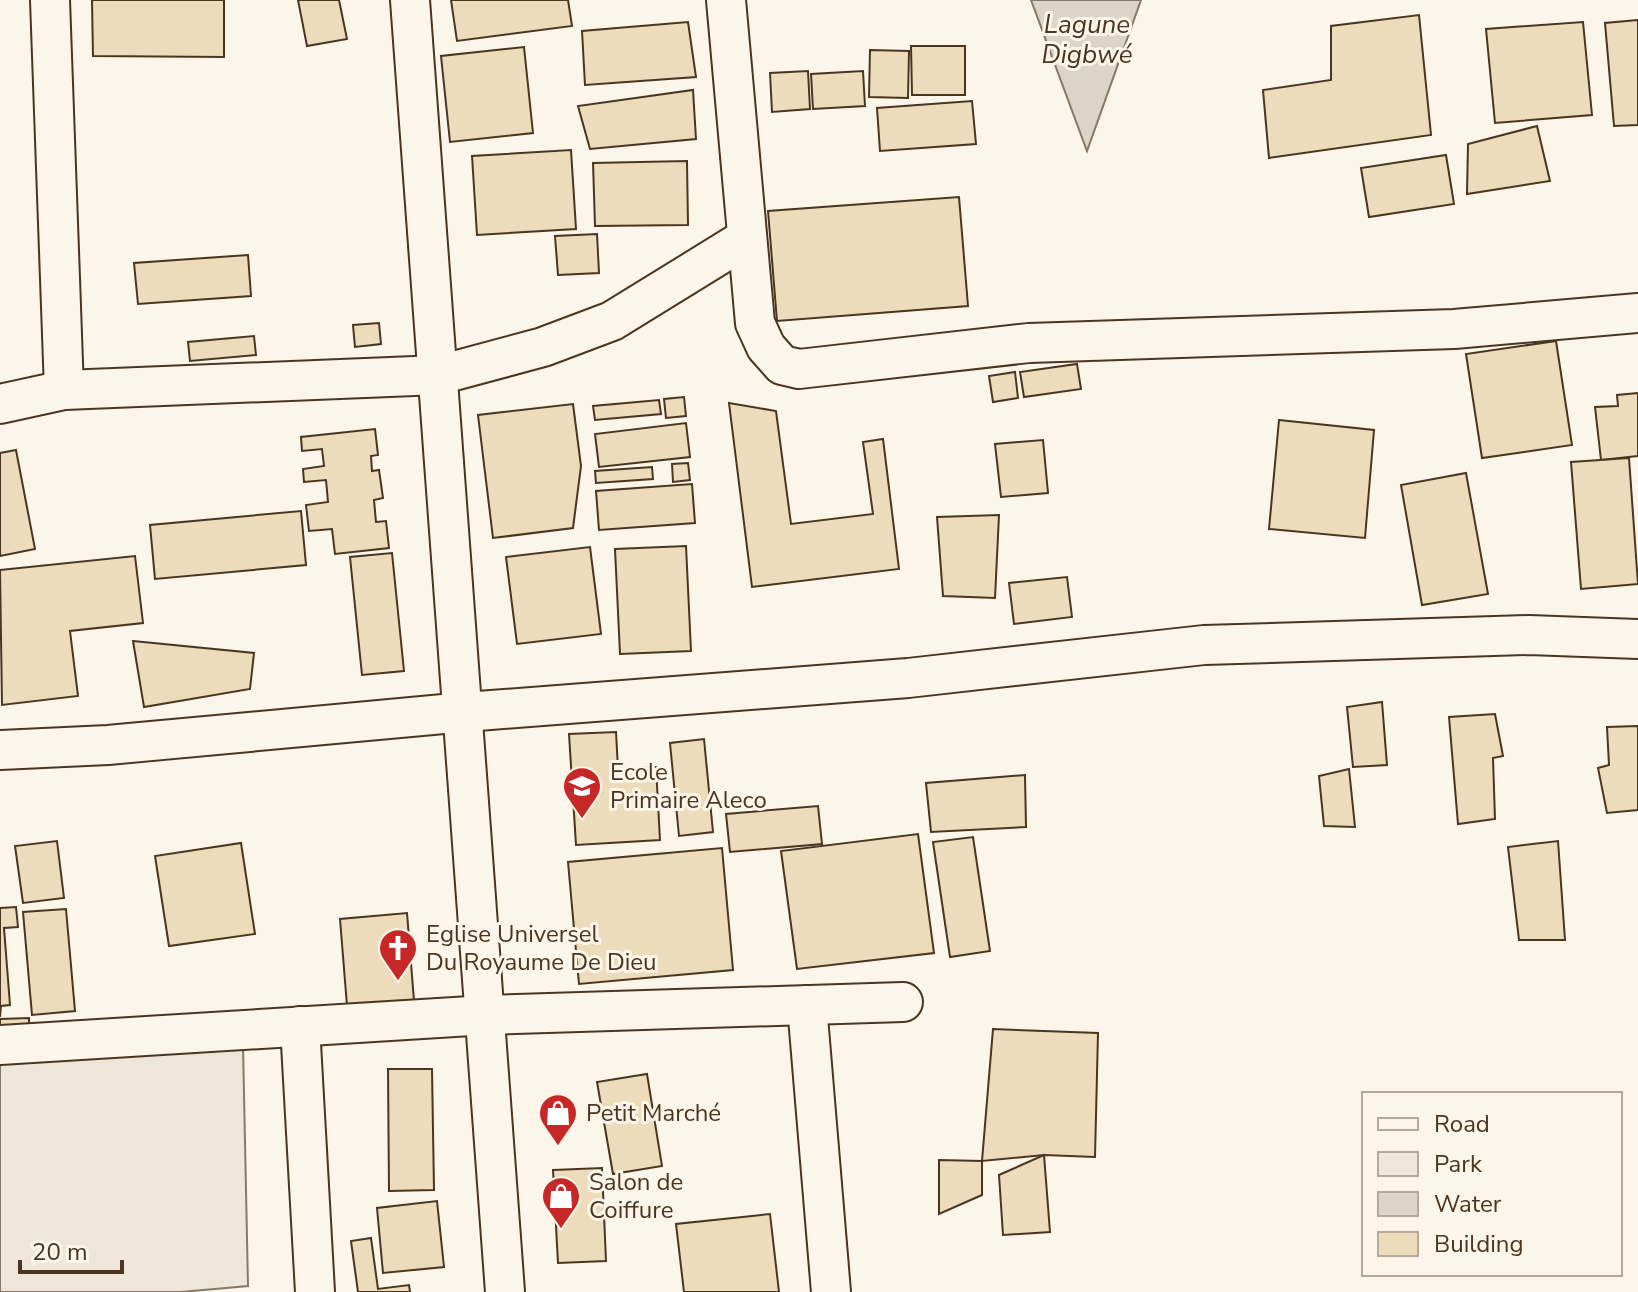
<svg xmlns="http://www.w3.org/2000/svg" width="1638" height="1292" viewBox="0 0 1638 1292" font-family="'Nunito Sans',sans-serif">
<style>
.green{fill:#ede6d9;stroke:#887966;stroke-width:2}
.water{fill:#dcd4c6;stroke:#887966;stroke-width:2}
.building{fill:#ecdcbc;stroke:#4a3520;stroke-width:2}
.lines{fill:none;stroke-linecap:round;stroke-linejoin:round}
.minor-casing{stroke:#4a3520;stroke-width:42}
.minor{stroke:#fbf6e9;stroke-width:38}
.labels{text-anchor:middle;stroke-width:6;stroke-linejoin:round;paint-order:stroke}
.poi-label{font-size:24px;fill:#4a3520;stroke:#fbf6e9;text-anchor:start}
.water-label{font-size:26px;font-style:italic;fill:#4a3520;stroke:#fbf6e9}
</style>
<rect width="100%" height="100%" fill="#fbf6e9"/>
<path class="green" d="M243,1045L248,1286L181,1292H0V1059Z"/>
<path class="water" d="M1031,0H1141L1087,151Z"/>
<g class="building">
<path d="M92,0H224V57L93,56Z"/>
<path d="M298,0H339L347,39L307,46Z"/>
<path d="M451,0H568L572,26L457,41Z"/>
<path d="M1419,15L1431,135L1269,158L1263,90L1331,80V26Z"/>
<path d="M1638,20V125L1614,126L1605,23Z"/>
<path d="M688,22L696,77L585,85L582,31Z"/>
<path d="M1583,22L1592,115L1495,123L1486,29Z"/>
<path d="M911,46H965V95H912Z"/>
<path d="M524,47L533,133L450,142L441,56Z"/>
<path d="M870,50L909,51L908,98L869,97Z"/>
<path d="M808,71L810,109L772,112L770,73Z"/>
<path d="M863,71L865,106L813,109L811,74Z"/>
<path d="M693,90L696,139L590,149L578,106Z"/>
<path d="M972,101L976,144L880,151L877,108Z"/>
<path d="M1537,126L1550,181L1467,194L1468,144Z"/>
<path d="M571,150L576,229L477,235L472,156Z"/>
<path d="M1446,155L1454,204L1369,217L1361,168Z"/>
<path d="M687,161L688,225L595,226L593,163Z"/>
<path d="M959,197L968,306L777,321L768,211Z"/>
<path d="M597,234L599,273L558,275L555,236Z"/>
<path d="M248,255L251,296L138,304L134,263Z"/>
<path d="M379,323L381,344L355,347L353,325Z"/>
<path d="M254,336L256,355L190,361L188,342Z"/>
<path d="M1556,341L1572,445L1482,458L1466,354Z"/>
<path d="M1077,364L1081,389L1024,397L1020,372Z"/>
<path d="M1015,372L1018,398L993,402L989,376Z"/>
<path d="M1638,393V456L1601,460L1595,407L1618,406L1617,395Z"/>
<path d="M684,397L686,416L666,418L664,399Z"/>
<path d="M659,400L661,414L595,420L593,406Z"/>
<path d="M729,403L776,411L791,524L873,514L863,442L883,439L899,569L752,587Z"/>
<path d="M573,404L581,466L573,528L493,538L478,415Z"/>
<path d="M1279,420L1374,430L1365,538L1269,529Z"/>
<path d="M686,423L690,457L599,467L595,434Z"/>
<path d="M375,429L378,455L371,456L372,471L379,470L383,498L374,500L376,522L386,521L389,548L335,554L332,529L309,531L306,505L328,502L326,480L304,482L303,469L324,466L322,449L302,451L301,437Z"/>
<path d="M1043,440L1048,493L1001,497L995,444Z"/>
<path d="M16,450L35,549L0,556V453Z"/>
<path d="M1629,458L1638,584L1581,589L1571,462Z"/>
<path d="M688,463L690,480L673,482L672,464Z"/>
<path d="M652,467L653,479L596,483L595,471Z"/>
<path d="M1466,473L1488,594L1422,605L1401,485Z"/>
<path d="M692,484L695,523L599,530L596,491Z"/>
<path d="M301,511L306,565L155,579L150,525Z"/>
<path d="M999,515L995,598L943,596L937,517Z"/>
<path d="M686,546L691,651L620,654L615,549Z"/>
<path d="M590,547L601,634L517,644L506,557Z"/>
<path d="M392,553L404,671L362,675L350,557Z"/>
<path d="M135,556L143,623L70,631L78,696L2,705L0,570Z"/>
<path d="M1067,577L1072,617L1014,624L1009,583Z"/>
<path d="M133,641L254,653L250,689L144,707Z"/>
<path d="M1382,702L1387,765L1353,767L1347,707Z"/>
<path d="M1495,714L1503,756L1493,758L1495,819L1458,824L1449,717Z"/>
<path d="M1638,726V810L1607,813L1598,768L1609,765L1607,727Z"/>
<path d="M616,732L618,769L656,767L660,840L576,845L569,734Z"/>
<path d="M704,739L713,832L679,836L670,743Z"/>
<path d="M1349,769L1355,827L1324,826L1319,776Z"/>
<path d="M1025,775L1026,827L931,832L926,783Z"/>
<path d="M818,806L822,844L730,852L726,814Z"/>
<path d="M918,834L934,953L797,969L781,851Z"/>
<path d="M973,837L990,951L950,957L933,842Z"/>
<path d="M57,841L64,898L23,903L15,846Z"/>
<path d="M1558,841L1565,940H1519L1508,847Z"/>
<path d="M241,843L255,934L169,946L155,856Z"/>
<path d="M722,848L733,970L579,984L568,862Z"/>
<path d="M16,907L18,927L4,928L10,1005L1,1006L0,1017V908Z"/>
<path d="M66,909L75,1011L32,1015L23,912Z"/>
<path d="M407,913L414,1001L347,1006L340,919Z"/>
<path d="M29,1018V1032L0,1034V1019Z"/>
<path d="M993,1029L1098,1033L1095,1157L1044,1155L982,1161Z"/>
<path d="M388,1069H432L434,1190L389,1191Z"/>
<path d="M647,1074L662,1166L613,1174L597,1082Z"/>
<path d="M1044,1155L1050,1232L1003,1235L999,1175Z"/>
<path d="M939,1160L982,1161V1195L939,1214Z"/>
<path d="M602,1168L606,1261L558,1263L553,1170Z"/>
<path d="M437,1201L444,1267L383,1273L377,1208Z"/>
<path d="M770,1214L779,1292H684L676,1224Z"/>
<path d="M371,1238L378,1289L409,1285L410,1292H358L351,1241Z"/>
</g>
<g class="lines">
<g class="minor-casing">
<g id="minor">
<path d="M50,0L64,390"/>
<path d="M410,0L505,1292"/>
<path d="M726,0L755,323L766,347L782,365L799,369L1029,343L1454,329L1638,313"/>
<path d="M0,404L64,390L439,375L543,347L612,321L745,239"/>
<path d="M0,750L108,745L465,712L908,678L1204,645L1529,635L1638,639"/>
<path d="M807,1005L831,1292"/>
<path d="M300,1026L315,1292"/>
<path d="M0,1045L487,1015L903,1002"/>
</g>
</g>
<use href="#minor" class="minor"/>
</g>
<defs>
<g id="school-pin" transform="scale(2)"><path d="M0 17L-7.5 6A9.5 9.5 0 1 1 7.5 6Z" fill="#c62828" stroke="#fbf6e9"/><path d="M0-5L7-2L0 1L-7-2ZM-4 1L0 2.5L4 1V4Q0 6-4 4Z" fill="#fff"/></g>
<g id="church-pin" transform="scale(2)"><path d="M0 17L-7.5 6A9.5 9.5 0 1 1 7.5 6Z" fill="#c62828" stroke="#fbf6e9"/><path d="M-1.2-6h2.4v3.5h3.3v2.4h-3.3V6h-2.4V-.1h-3.3v-2.4h3.3Z" fill="#fff"/></g>
<g id="shop-pin" transform="scale(2)"><path d="M0 17L-7.5 6A9.5 9.5 0 1 1 7.5 6Z" fill="#c62828" stroke="#fbf6e9"/><path d="M-5-2.5h2.3a2.7 3.5 0 0 1 5.4 0H5L5.5 6h-11ZM-1.5-2.5h3a1.5 2.3 0 0 0-3 0Z" fill="#fff"/></g>
</defs>
<g fill-rule="evenodd">
<use href="#school-pin" x="582" y="786"/>
<use href="#church-pin" x="398" y="948"/>
<use href="#shop-pin" x="558" y="1113"/>
<use href="#shop-pin" x="561" y="1196"/>
</g>
<g class="labels">
<g class="poi-label">
<text x="610" y="780">Ecole<tspan x="610" dy="28">Primaire Aleco</tspan></text>
<text x="426" y="942">Eglise Universel<tspan x="426" dy="28">Du Royaume De Dieu</tspan></text>
<text x="586" y="1121">Petit Marché</text>
<text x="589" y="1190">Salon de<tspan x="589" dy="28">Coiffure</tspan></text>
</g>
<g class="water-label">
<text x="1087" y="33">Lagune<tspan x="1087" dy="30">Digbwé</tspan></text>
</g>
</g>
<rect x="1362" y="1092" width="260" height="184" fill="#fbf6e9" stroke="#b4a999" stroke-width="2"/>
<rect x="1378" y="1118" width="40" height="12" fill="#fbf6e9" stroke="#b4a999" stroke-width="2"/>
<text x="1434" y="1132" font-size="24" fill="#4a3520">Road</text>
<rect x="1378" y="1152" width="40" height="24" fill="#ede6d9" stroke="#b4a999" stroke-width="2"/>
<text x="1434" y="1172" font-size="24" fill="#4a3520">Park</text>
<rect x="1378" y="1192" width="40" height="24" fill="#dcd4c6" stroke="#b4a999" stroke-width="2"/>
<text x="1434" y="1212" font-size="24" fill="#4a3520">Water</text>
<rect x="1378" y="1232" width="40" height="24" fill="#ecdcbc" stroke="#b4a999" stroke-width="2"/>
<text x="1434" y="1252" font-size="24" fill="#4a3520">Building</text>
<path d="M20 1260v12h102v-12" fill="none" stroke="#4a3520" stroke-width="4"/>
<text x="32" y="1260" font-size="24" fill="#4a3520" stroke="#fbf6e9" stroke-width="6" paint-order="stroke">20 m</text>
</svg>
